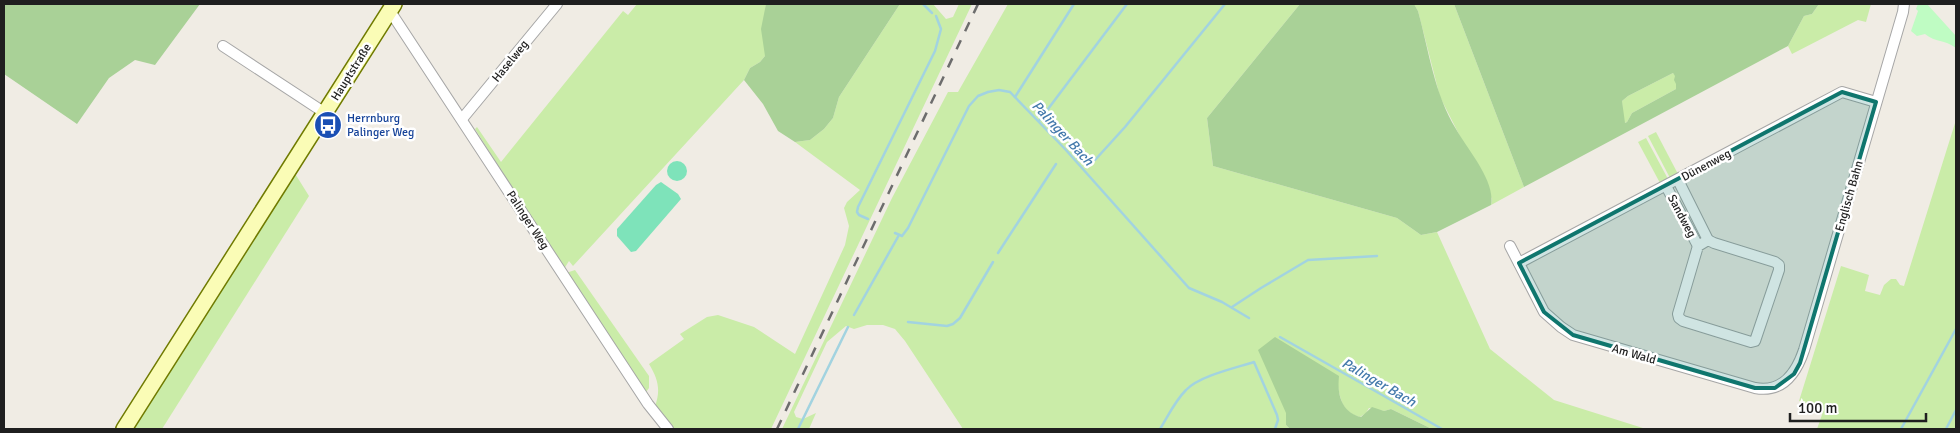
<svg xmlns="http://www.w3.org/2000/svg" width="1960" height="433" viewBox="0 0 1960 433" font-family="Signika,sans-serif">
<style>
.grass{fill:#caeca8}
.forest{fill:#a9d197;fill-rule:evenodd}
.park{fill:#bffcc3}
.pitch{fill:#7ee3ba}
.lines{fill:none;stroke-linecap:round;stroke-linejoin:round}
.stream{stroke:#a2d3e0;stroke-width:2.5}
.street-casing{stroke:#a6a6a6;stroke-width:12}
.secondary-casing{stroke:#707b00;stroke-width:18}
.street{stroke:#fff;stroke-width:10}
.secondary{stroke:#fafcb6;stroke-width:15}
.rail{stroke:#6d6d6d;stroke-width:2.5;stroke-dasharray:10 10;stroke-linecap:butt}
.marked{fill:#0f766e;fill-opacity:0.2;stroke:#0f766e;stroke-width:4;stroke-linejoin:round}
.labels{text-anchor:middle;stroke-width:5;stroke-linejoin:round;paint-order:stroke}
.street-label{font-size:12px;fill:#1f1f1f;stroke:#fff}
.transit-label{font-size:12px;fill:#164399;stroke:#fff;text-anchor:start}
.water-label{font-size:14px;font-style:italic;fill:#4379ab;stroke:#fff}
</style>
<rect width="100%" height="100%" fill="#f0ece4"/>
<g class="grass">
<path d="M637,4H766L765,16V56L760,62L750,68L744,80L573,266L569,261L564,269L475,129L477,127L501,162L623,11L628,15Z"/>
<path d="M900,4H933L946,19L953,17L959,4H972L771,429H673L655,406C661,390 658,379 649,364L684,339L680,334L707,317L718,315L754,327L795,354L845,245L849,226L844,208L847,202L860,190L795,142L810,140L824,129L833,118L839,97Z"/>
<path d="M1008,4H1300L1207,118L1213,166L1397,218L1421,235L1437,232L1490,349L1554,400L1646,429H1432L1391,409L1384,411L1369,408L1366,413L1360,417C1343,412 1341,402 1338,387L1286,413V425L1290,429H963L905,341L895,329L883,325H867L854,329L846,326L827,342L794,412L796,417L803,419L816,413L809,429H782L892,198L948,92H958Z"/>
<path d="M1414,4H1454L1524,187L1491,205L1492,199L1440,97L1418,11Z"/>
<path d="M1819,4H1871L1866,22L1858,20L1792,54L1788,46L1804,16L1812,14Z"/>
<path d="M1673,73L1676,76V89L1632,113L1627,122L1625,123L1623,121L1622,101L1628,96Z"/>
<path d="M1956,120V429H1817L1824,409L1799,401L1841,266L1869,275L1865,291L1880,295L1884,285L1891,279H1896L1900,285L1904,286Z"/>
<path d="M1656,132L1678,174L1670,178L1648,136Z"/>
<path d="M1646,138L1668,179L1660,183L1638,142Z"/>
<path d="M294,172L309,196L162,429H134Z"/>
<path d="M575,270L649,376V388L646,392L566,273Z"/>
</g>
<g class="forest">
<path d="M4,4H106L110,5L200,4L155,65L135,60L109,78L77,124L4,74Z"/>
<path d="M766,4H900L839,97L833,118L824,129L810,140L795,142L778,131L763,104L744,80L750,68L760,62L765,56L761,29Z"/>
<path d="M1300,4H1414L1418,11C1429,51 1434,93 1456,129C1467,149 1496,181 1491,205L1437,232L1421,235L1397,218L1213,166L1207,118Z"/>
<path d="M1454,4H1819L1812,14L1804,16L1788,46L1524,187ZM1673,73L1675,76L1674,80L1676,84V89L1632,113L1627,122L1625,123L1622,101L1628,96Z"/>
<path d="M1275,337L1339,376C1337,394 1341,412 1361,417L1372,407L1384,411L1391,409L1432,429H1290L1286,425V413L1258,350Z"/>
</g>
<path class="park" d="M1918,4H1927L1956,36V48C1944,39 1936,43 1925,34L1917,36L1911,31L1918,11L1916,9Z"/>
<g class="pitch">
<circle cx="677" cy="171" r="10"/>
<path d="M661,182L678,194L681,199L636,251L631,252L617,236V229L656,185Z"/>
</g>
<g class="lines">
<g class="stream">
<path d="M923,4L932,13"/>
<path d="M1015,97L1074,4"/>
<path d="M1039,121L1127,4"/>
<path d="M1095,160L1125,127L1225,4"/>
<path d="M868,219L859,215L857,212L858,207L935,51L941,29L936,16"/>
<path d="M895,233L902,236L908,228L969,106L978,96L988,92L999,90L1010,92L1065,149L1189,288L1222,302L1249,318"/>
<path d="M998,253L1056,164"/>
<path d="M1232,307L1261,288L1308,260L1377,256"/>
<path d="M854,315L899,235"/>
<path d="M908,322L947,326L953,324L960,318L993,262"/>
<path d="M1280,337L1442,429"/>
<path d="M798,429L848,327"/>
<path d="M1160,429C1168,416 1175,401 1186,390C1199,376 1235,368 1254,362L1277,415L1278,420L1275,429"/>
<path d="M1901,429L1956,329"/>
<path d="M1946,429L1956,410"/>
</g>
<g class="street-casing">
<g id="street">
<path d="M390,11L648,404L668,429"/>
<path d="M223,46L325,113"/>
<path d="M462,119L557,4"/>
<path d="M1678,180L1708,240"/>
<path d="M1666,186L1698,246"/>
<path d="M1708,240L1714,243L1775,262L1779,265V270L1755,341L1751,342L1683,321L1679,318L1678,314L1698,246Z"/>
<path d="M1510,246L1544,312L1561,327L1573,335L1755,388C1782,393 1796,374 1804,350L1903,12L1904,4"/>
<path d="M1519,263L1842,92L1876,102"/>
</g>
</g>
<g class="secondary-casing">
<path id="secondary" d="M124,429L394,4"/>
</g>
<use href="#street" class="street"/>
<use href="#secondary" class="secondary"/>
<path class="rail" d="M777,429L978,4"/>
</g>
<path class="marked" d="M1842,92L1876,102L1800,363L1794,374L1775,388H1755L1573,335L1544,312L1519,263Z"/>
<defs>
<g id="bus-disc" transform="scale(1.4375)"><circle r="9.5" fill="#1a4fb4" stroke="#fff"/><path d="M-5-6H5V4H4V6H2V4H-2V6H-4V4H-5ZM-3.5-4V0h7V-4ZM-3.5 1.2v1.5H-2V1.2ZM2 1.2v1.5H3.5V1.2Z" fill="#fff"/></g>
</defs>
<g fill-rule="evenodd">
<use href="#bus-disc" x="328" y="125"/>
</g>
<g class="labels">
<g class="street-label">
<text transform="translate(510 61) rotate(-51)" y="4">Haselweg</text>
<text transform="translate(351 72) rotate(-58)" y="4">Hauptstraße</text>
<text transform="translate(1706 165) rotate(-28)" y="4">Dünenweg</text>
<text transform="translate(1849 196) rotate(-74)" y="4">Englisch Bahn</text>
<text transform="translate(1682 216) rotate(62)" y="4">Sandweg</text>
<text transform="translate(528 220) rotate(57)" y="4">Palinger Weg</text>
<text transform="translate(1634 354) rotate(16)" y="4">Am Wald</text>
</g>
<g class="transit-label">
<text x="347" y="122">Herrnburg<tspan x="347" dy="14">Palinger Weg</tspan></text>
</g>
<g class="water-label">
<text transform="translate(1063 133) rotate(47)" y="5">Palinger Bach</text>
<text transform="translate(1379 382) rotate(30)" y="5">Palinger Bach</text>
</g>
</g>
<rect width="1960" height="433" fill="none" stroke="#1f1f1f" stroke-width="10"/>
<path d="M1790 413v8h136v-8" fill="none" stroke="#1f1f1f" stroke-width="2.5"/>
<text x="1798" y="413" font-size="15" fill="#1f1f1f" stroke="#ffffff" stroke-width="4" paint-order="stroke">100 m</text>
</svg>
